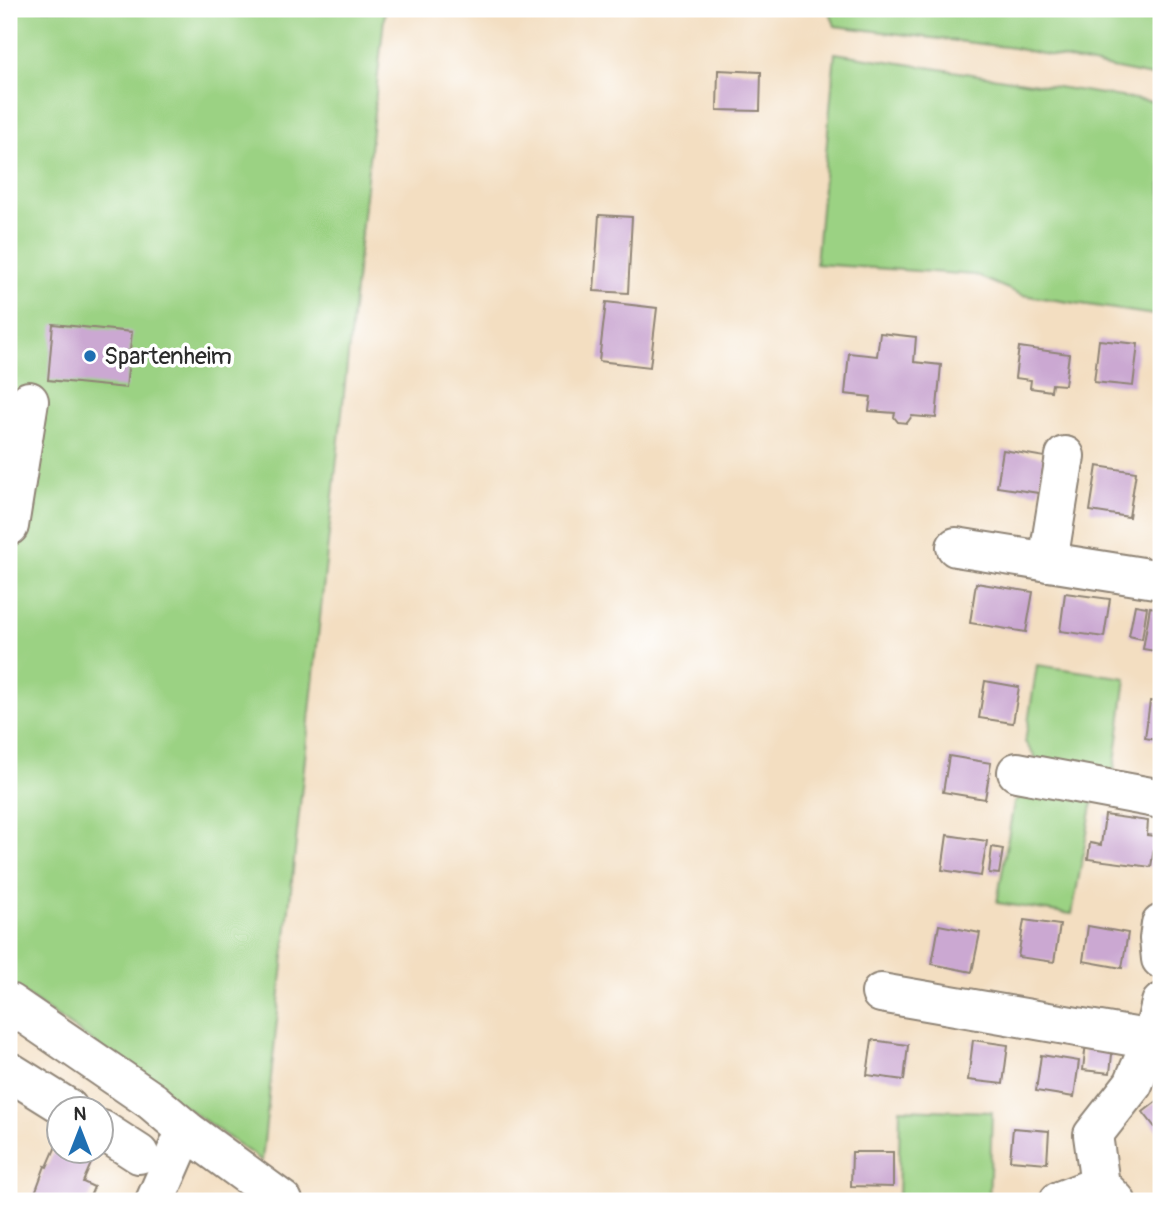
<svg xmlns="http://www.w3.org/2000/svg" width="1170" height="1210" viewBox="0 0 1170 1210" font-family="Pangolin,sans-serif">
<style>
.green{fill:#9bd283;stroke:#637e57;stroke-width:2}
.building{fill:#cba8d2}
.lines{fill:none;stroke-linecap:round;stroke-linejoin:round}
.minor-casing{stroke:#8f8476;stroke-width:42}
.minor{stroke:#fff;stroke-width:38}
.poi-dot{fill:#1f6fb2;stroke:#fff;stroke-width:2.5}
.labels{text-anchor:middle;stroke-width:7;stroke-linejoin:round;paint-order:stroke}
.poi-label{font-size:24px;fill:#2b2b2b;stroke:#fff;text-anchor:start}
</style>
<rect width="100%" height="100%" fill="#fff"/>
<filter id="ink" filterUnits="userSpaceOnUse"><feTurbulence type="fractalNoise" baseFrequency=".0143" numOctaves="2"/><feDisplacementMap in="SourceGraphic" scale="14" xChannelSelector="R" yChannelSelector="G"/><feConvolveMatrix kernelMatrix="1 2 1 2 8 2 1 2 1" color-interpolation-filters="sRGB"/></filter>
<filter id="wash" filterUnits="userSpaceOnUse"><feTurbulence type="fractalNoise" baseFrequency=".00686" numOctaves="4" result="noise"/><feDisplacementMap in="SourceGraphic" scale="28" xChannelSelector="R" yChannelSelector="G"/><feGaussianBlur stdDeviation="1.57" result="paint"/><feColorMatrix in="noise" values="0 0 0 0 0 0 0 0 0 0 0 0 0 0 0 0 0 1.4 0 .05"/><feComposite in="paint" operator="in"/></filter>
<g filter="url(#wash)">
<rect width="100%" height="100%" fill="#f3dec1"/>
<g class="green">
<path d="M9,9H385L262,1161L9,983Z"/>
<path d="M829,9H1161V78L1014,48L835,26Z"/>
<path d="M835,53L1161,103V316L1022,295L975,275L816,264Z"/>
<path d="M1037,665L1126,678L1113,778L1041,766L1025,742Z"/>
<path d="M1037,786L1094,795L1072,914L997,903L1014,802Z"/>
<path d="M900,1109L992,1112L989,1201H898Z"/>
</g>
<g id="blocks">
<g class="building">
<path d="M718,70L761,72L760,111L717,110Z"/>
<path d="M599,215L632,217L628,293L594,291Z"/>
<path d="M606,302L657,308L650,367L599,361Z"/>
<path d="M53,324L132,332L126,388L48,380Z"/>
<path d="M880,333L916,337L914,362L941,365L936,418L912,416L907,423L898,422L894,417L895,413L869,411L871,397L845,394L849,353L877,356Z"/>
<path d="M1099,340L1138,344L1133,386L1094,382Z"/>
<path d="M1019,347L1069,354L1065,385L1052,384L1051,391L1030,388L1031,380L1015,378Z"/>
<path d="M1003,450L1045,457L1039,493L997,487Z"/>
<path d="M1097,466L1136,472L1129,517L1090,511Z"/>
<path d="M976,583L1033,592L1026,632L970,623Z"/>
<path d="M1065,593L1110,599L1104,637L1060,631Z"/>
<path d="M1135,605L1147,607L1142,639L1129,636Z"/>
<path d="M1150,607L1161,609V652L1143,649Z"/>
<path d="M985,681L1019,687L1013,723L979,718Z"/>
<path d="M1150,701L1161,702V741L1145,738Z"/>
<path d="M949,756L991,763L985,799L943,792Z"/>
<path d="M1105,815L1148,821L1147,835L1156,836L1151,867L1088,859L1090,843L1101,845Z"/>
<path d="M947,835L987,841L981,876L942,870Z"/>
<path d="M992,847L1003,849L999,874L989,873Z"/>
<path d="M1024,920L1060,925L1054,962L1018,957Z"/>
<path d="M939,925L980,933L972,972L932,964Z"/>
<path d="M1088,926L1128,933L1122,968L1083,961Z"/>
<path d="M872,1040L908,1045L904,1080L867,1075Z"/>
<path d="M973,1040L1008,1045L1003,1084L968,1080Z"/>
<path d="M1086,1042L1113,1045L1110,1073L1083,1070Z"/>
<path d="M1041,1055L1079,1061L1074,1097L1036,1091Z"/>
<path d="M1161,1098V1135L1143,1112Z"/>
<path d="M1013,1128L1049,1131L1047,1163L1010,1160Z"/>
<path d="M60,1137V1150H97L83,1182L94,1187L88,1201H32L45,1166L47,1167Z"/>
<path d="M852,1152H893V1187L851,1186Z"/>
</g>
</g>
</g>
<g filter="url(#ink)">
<use href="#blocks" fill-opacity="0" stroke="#8f8476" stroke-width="2"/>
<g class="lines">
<g class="minor-casing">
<g id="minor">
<path d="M9,526L29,401"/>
<path d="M956,547L1161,580"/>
<path d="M1048,562L1065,456"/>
<path d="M1017,772L1161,799"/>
<path d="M1161,924L1159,939L1161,959"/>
<path d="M881,993L1152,1040L1161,1051"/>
<path d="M9,1003L152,1101L186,1130L283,1201"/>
<path d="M12,1073L68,1108"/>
<path d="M102,1130L139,1154"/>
<path d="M155,1201L186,1130"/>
<path d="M1059,1201L1100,1185"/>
<path d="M1116,1201L1100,1185L1093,1135L1133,1084L1152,1040L1161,1003"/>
</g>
</g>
<use href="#minor" class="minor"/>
</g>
</g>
<circle class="poi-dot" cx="90" cy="356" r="7"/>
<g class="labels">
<g class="poi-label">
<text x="104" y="364">Spartenheim</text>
</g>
</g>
<rect width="1170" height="1210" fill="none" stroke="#fff" stroke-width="35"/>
<g transform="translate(80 1130)"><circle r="33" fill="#ffffff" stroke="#aaaaaa" stroke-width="2"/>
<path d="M0-5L12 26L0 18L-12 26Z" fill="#1f6fb2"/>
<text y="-10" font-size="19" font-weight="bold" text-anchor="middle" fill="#2b2b2b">N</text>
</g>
</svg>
